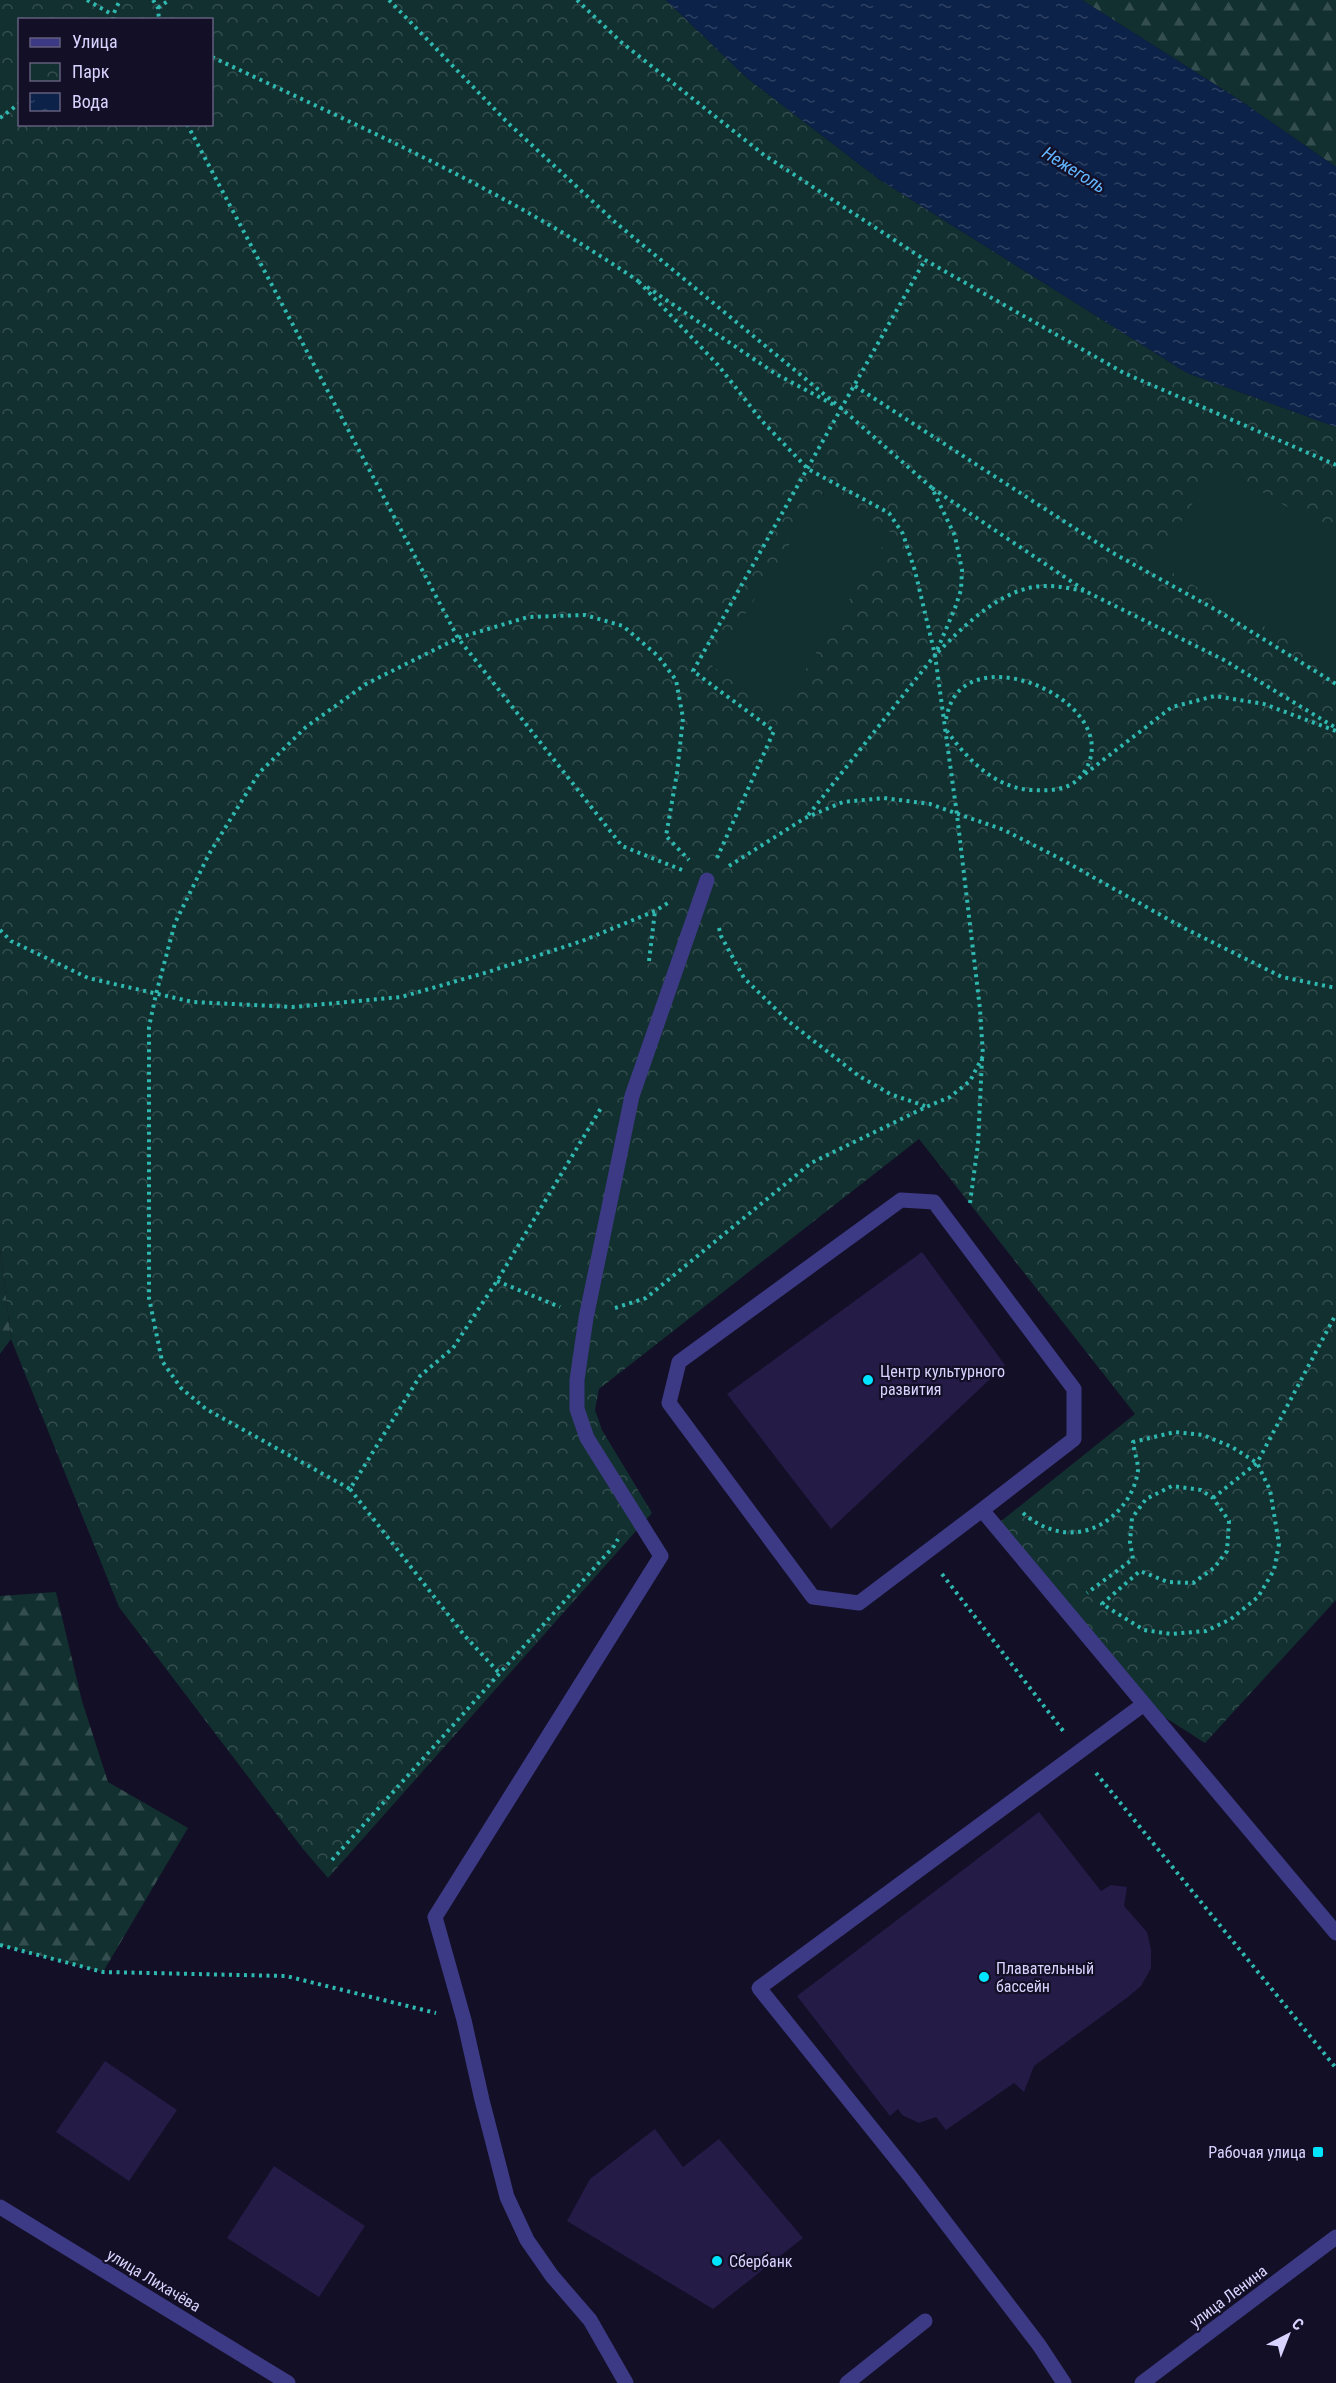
<svg xmlns="http://www.w3.org/2000/svg" width="1336" height="2383" viewBox="0 0 1336 2383" font-family="'Roboto Condensed',sans-serif">
<style>
.forest{fill:url(#forest-firs)}
.park{fill:url(#park-crowns);fill-rule:evenodd}
.garden{fill:#12302f}
.water{fill:url(#water-ripples)}
.building{fill:#241b47}
.lines{fill:none;stroke-linecap:round;stroke-linejoin:round}
.path{stroke:#2fb8b0;stroke-width:4;stroke-dasharray:3 4.5;stroke-linecap:butt}
.minor{stroke:#3d3a85;stroke-width:15}
.poi-dot{fill:#00e5ff;stroke:#130f26;stroke-width:2}
.labels{text-anchor:middle;stroke-width:4.5;stroke-linejoin:round;paint-order:stroke}
.poi-label{font-size:16px;fill:#d9d4ff;stroke:#130f26;text-anchor:start}
.street-label{font-size:16px;fill:#d9d4ff;stroke:#130f26}
.water-label{font-size:18px;font-style:italic;fill:#62b6ff;stroke:#130f26}
</style>
<defs>
<pattern id="forest-firs" width="22" height="20" patternUnits="userSpaceOnUse" patternTransform="scale(1.5)"><rect width="22" height="20" fill="#12302f"/><path d="M5 1l3.5 6h-7zM16 11l3.5 6h-7z" fill="#344d4e"/></pattern>
<pattern id="park-crowns" width="20" height="18" patternUnits="userSpaceOnUse" patternTransform="scale(1.5)"><rect width="20" height="18" fill="#12302f"/><path d="M2 6a3 3 0 1 1 6 0M12 15a3 3 0 1 1 6 0" fill="none" stroke="#344d4e"/></pattern>
<pattern id="water-ripples" width="26" height="14" patternUnits="userSpaceOnUse" patternTransform="scale(1.5)"><rect width="26" height="14" fill="#0c2248"/><path d="M2 4q2-2 4 0t4 0M15 11q2-2 4 0t4 0" fill="none" stroke="#2f4163"/></pattern>
</defs>
<rect width="100%" height="100%" fill="#130f26"/>
<g class="forest">
<path d="M1082,0H1336V167L1238,99Z"/>
<path d="M0,1248L11,1339L0,1354Z"/>
<path d="M56,1592L82,1701L108,1782L188,1828L103,1972L0,1945V1596Z"/>
</g>
<path class="park" d="M0,0H666L747,78L880,180L1187,373L1336,427V1600L1205,1743L1144,1704L995,1526L1135,1414L919,1139L599,1389L595,1410L602,1430L652,1513L328,1878L303,1849L119,1607L11,1339L0,1248ZM20,20H212V124H20Z"/>
<g class="garden">
<path d="M1216,465L1336,536V668L1156,563Z"/>
<path d="M825,489L891,533L779,712L712,666Z"/>
</g>
<path class="water" d="M666,0H1082L1238,99L1336,167V427L1187,373L880,180L747,78Z"/>
<g class="building">
<path d="M922,1252L1005,1365L831,1529L727,1394Z"/>
<path d="M1039,1812L1101,1891L1111,1885L1127,1887L1124,1906L1147,1932L1151,1949V1968L1141,1986L1128,1997L1034,2066L1024,2092L1014,2083L946,2130L936,2117L919,2123L902,2115L898,2109L890,2116L797,1996Z"/>
<path d="M105,2061L177,2110L129,2181L56,2132Z"/>
<path d="M655,2129L683,2167L719,2139L803,2238L713,2309L567,2221L590,2179Z"/>
<path d="M274,2166L365,2226L319,2297L227,2238Z"/>
</g>
<g class="lines">
<g class="path">
<path d="M87,0L113,15"/>
<path d="M153,0L158,8L159,20"/>
<path d="M389,0L508,123L616,223L842,409L932,488L955,536L962,570L961,590L955,608L935,655L806,818"/>
<path d="M577,0L621,42L764,155L925,260L1124,373L1336,465"/>
<path d="M158,8L169,0"/>
<path d="M113,20V15L120,0"/>
<path d="M212,57C358,126 508,191 641,283"/>
<path d="M0,118L20,103"/>
<path d="M187,124L458,638L366,684L306,727L259,773L209,854L175,923L156,994L149,1027V1298L162,1361L181,1388L206,1409L350,1489L420,1376L453,1348L497,1281L601,1108"/>
<path d="M647,287L776,374L834,405"/>
<path d="M855,386L1113,553L1218,611L1336,684"/>
<path d="M932,488L1087,592L1224,660L1336,728"/>
<path d="M938,652C966,624 1005,585 1047,586C1060,586 1073,589 1085,591"/>
<path d="M946,719C948,709 952,697 960,690C1002,650 1119,710 1086,769C1074,791 1052,791 1030,790C994,787 967,759 947,731"/>
<path d="M1085,774L1172,707L1215,696L1264,704L1336,731"/>
<path d="M717,858L774,731L693,671L925,260"/>
<path d="M729,866L805,818L843,802L884,798L930,804L1004,830L1059,858L1182,927L1282,977L1336,988"/>
<path d="M682,870L622,846L458,638L528,617L585,615L623,626L658,656L676,680L683,718L677,773L666,836L689,860"/>
<path d="M719,928L721,936L744,978L788,1021L859,1076L890,1094L925,1106"/>
<path d="M0,930L11,941L88,978L193,1002L293,1007L401,997L488,972L582,941L655,911L671,901"/>
<path d="M649,961L655,911"/>
<path d="M970,1203L978,1144L982,1059"/>
<path d="M497,1281L560,1307"/>
<path d="M615,1308L646,1298L811,1163L926,1107L950,1097L970,1081L983,1056L980,1009L957,815L935,655L915,571L903,534L889,513L808,469L762,421L718,365L639,282"/>
<path d="M350,1489L464,1635L500,1674"/>
<path d="M1213,1498L1257,1463L1336,1314"/>
<path d="M1023,1513C1056,1542 1098,1538 1124,1504C1131,1495 1137,1481 1138,1470C1138,1461 1134,1451 1133,1442L1175,1432L1203,1435L1232,1447L1257,1463L1270,1490L1279,1544L1274,1570L1258,1597L1231,1619L1206,1631L1171,1634L1144,1630L1102,1604L1140,1571L1168,1582L1193,1583L1214,1568L1227,1551L1229,1521L1213,1498L1201,1490L1172,1486L1146,1499L1132,1518L1130,1542L1133,1559L1087,1593"/>
<path d="M942,1574L1064,1732"/>
<path d="M1096,1773L1336,2068"/>
<path d="M332,1860L614,1546L618,1539"/>
<path d="M0,1945L103,1972L286,1976L436,2013"/>
</g>
<g class="minor">
<path d="M982,1510L859,1603L813,1597L669,1403L679,1362L901,1200L934,1202L1074,1389V1439L982,1510L1144,1704"/>
<path d="M0,2207L288,2383"/>
<path d="M626,2383L590,2320L552,2276L527,2240L507,2197L482,2100L464,2020L435,1917L661,1556L587,1438L577,1409V1380L586,1318L632,1096L707,880"/>
<path d="M847,2383L925,2321"/>
<path d="M1064,2383L1039,2345L910,2176L759,1988L1144,1704L1336,1933"/>
<path d="M1142,2383L1336,2237"/>
</g>
</g>
<g class="poi-dot">
<circle cx="868" cy="1380" r="6"/>
<circle cx="984" cy="1977" r="6"/>
<rect x="1312" y="2146" width="12" height="12" rx="3"/>
<circle cx="717" cy="2261" r="6"/>
</g>
<g class="labels">
<g class="poi-label">
<text x="880" y="1377">Центр культурного<tspan x="880" dy="18">развития</tspan></text>
<text x="996" y="1974">Плавательный<tspan x="996" dy="18">бассейн</tspan></text>
<text x="1306" y="2158" text-anchor="end">Рабочая улица</text>
<text x="729" y="2267">Сбербанк</text>
</g>
<g class="street-label">
<text transform="translate(154 2280) rotate(31)" y="6">улица Лихачёва</text>
<text transform="translate(1228 2296) rotate(-37)" y="6">улица Ленина</text>
</g>
<g class="water-label">
<text transform="translate(1074 170) rotate(32)" y="6">Нежеголь</text>
</g>
</g>
<rect x="18" y="18" width="195" height="108" fill="#130f26" stroke="#625e7d" stroke-width="1.5"/>
<rect x="30" y="38" width="30" height="9" fill="#3d3a85" stroke="#625e7d" stroke-width="1.5"/>
<text x="72" y="48" font-size="18" fill="#d9d4ff">Улица</text>
<rect x="30" y="63" width="30" height="18" fill="url(#park-crowns)" stroke="#625e7d" stroke-width="1.5"/>
<text x="72" y="78" font-size="18" fill="#d9d4ff">Парк</text>
<rect x="30" y="93" width="30" height="18" fill="url(#water-ripples)" stroke="#625e7d" stroke-width="1.5"/>
<text x="72" y="108" font-size="18" fill="#d9d4ff">Вода</text>
<g transform="translate(1288 2335) rotate(42)" stroke="#130f26" stroke-width="4.5" paint-order="stroke">
<path d="M0-4.5L10 22L0 15L-10 22Z" fill="#d9d4ff"/>
<text y="-9" font-size="16" font-weight="bold" text-anchor="middle" fill="#d9d4ff">С</text>
</g>
</svg>
